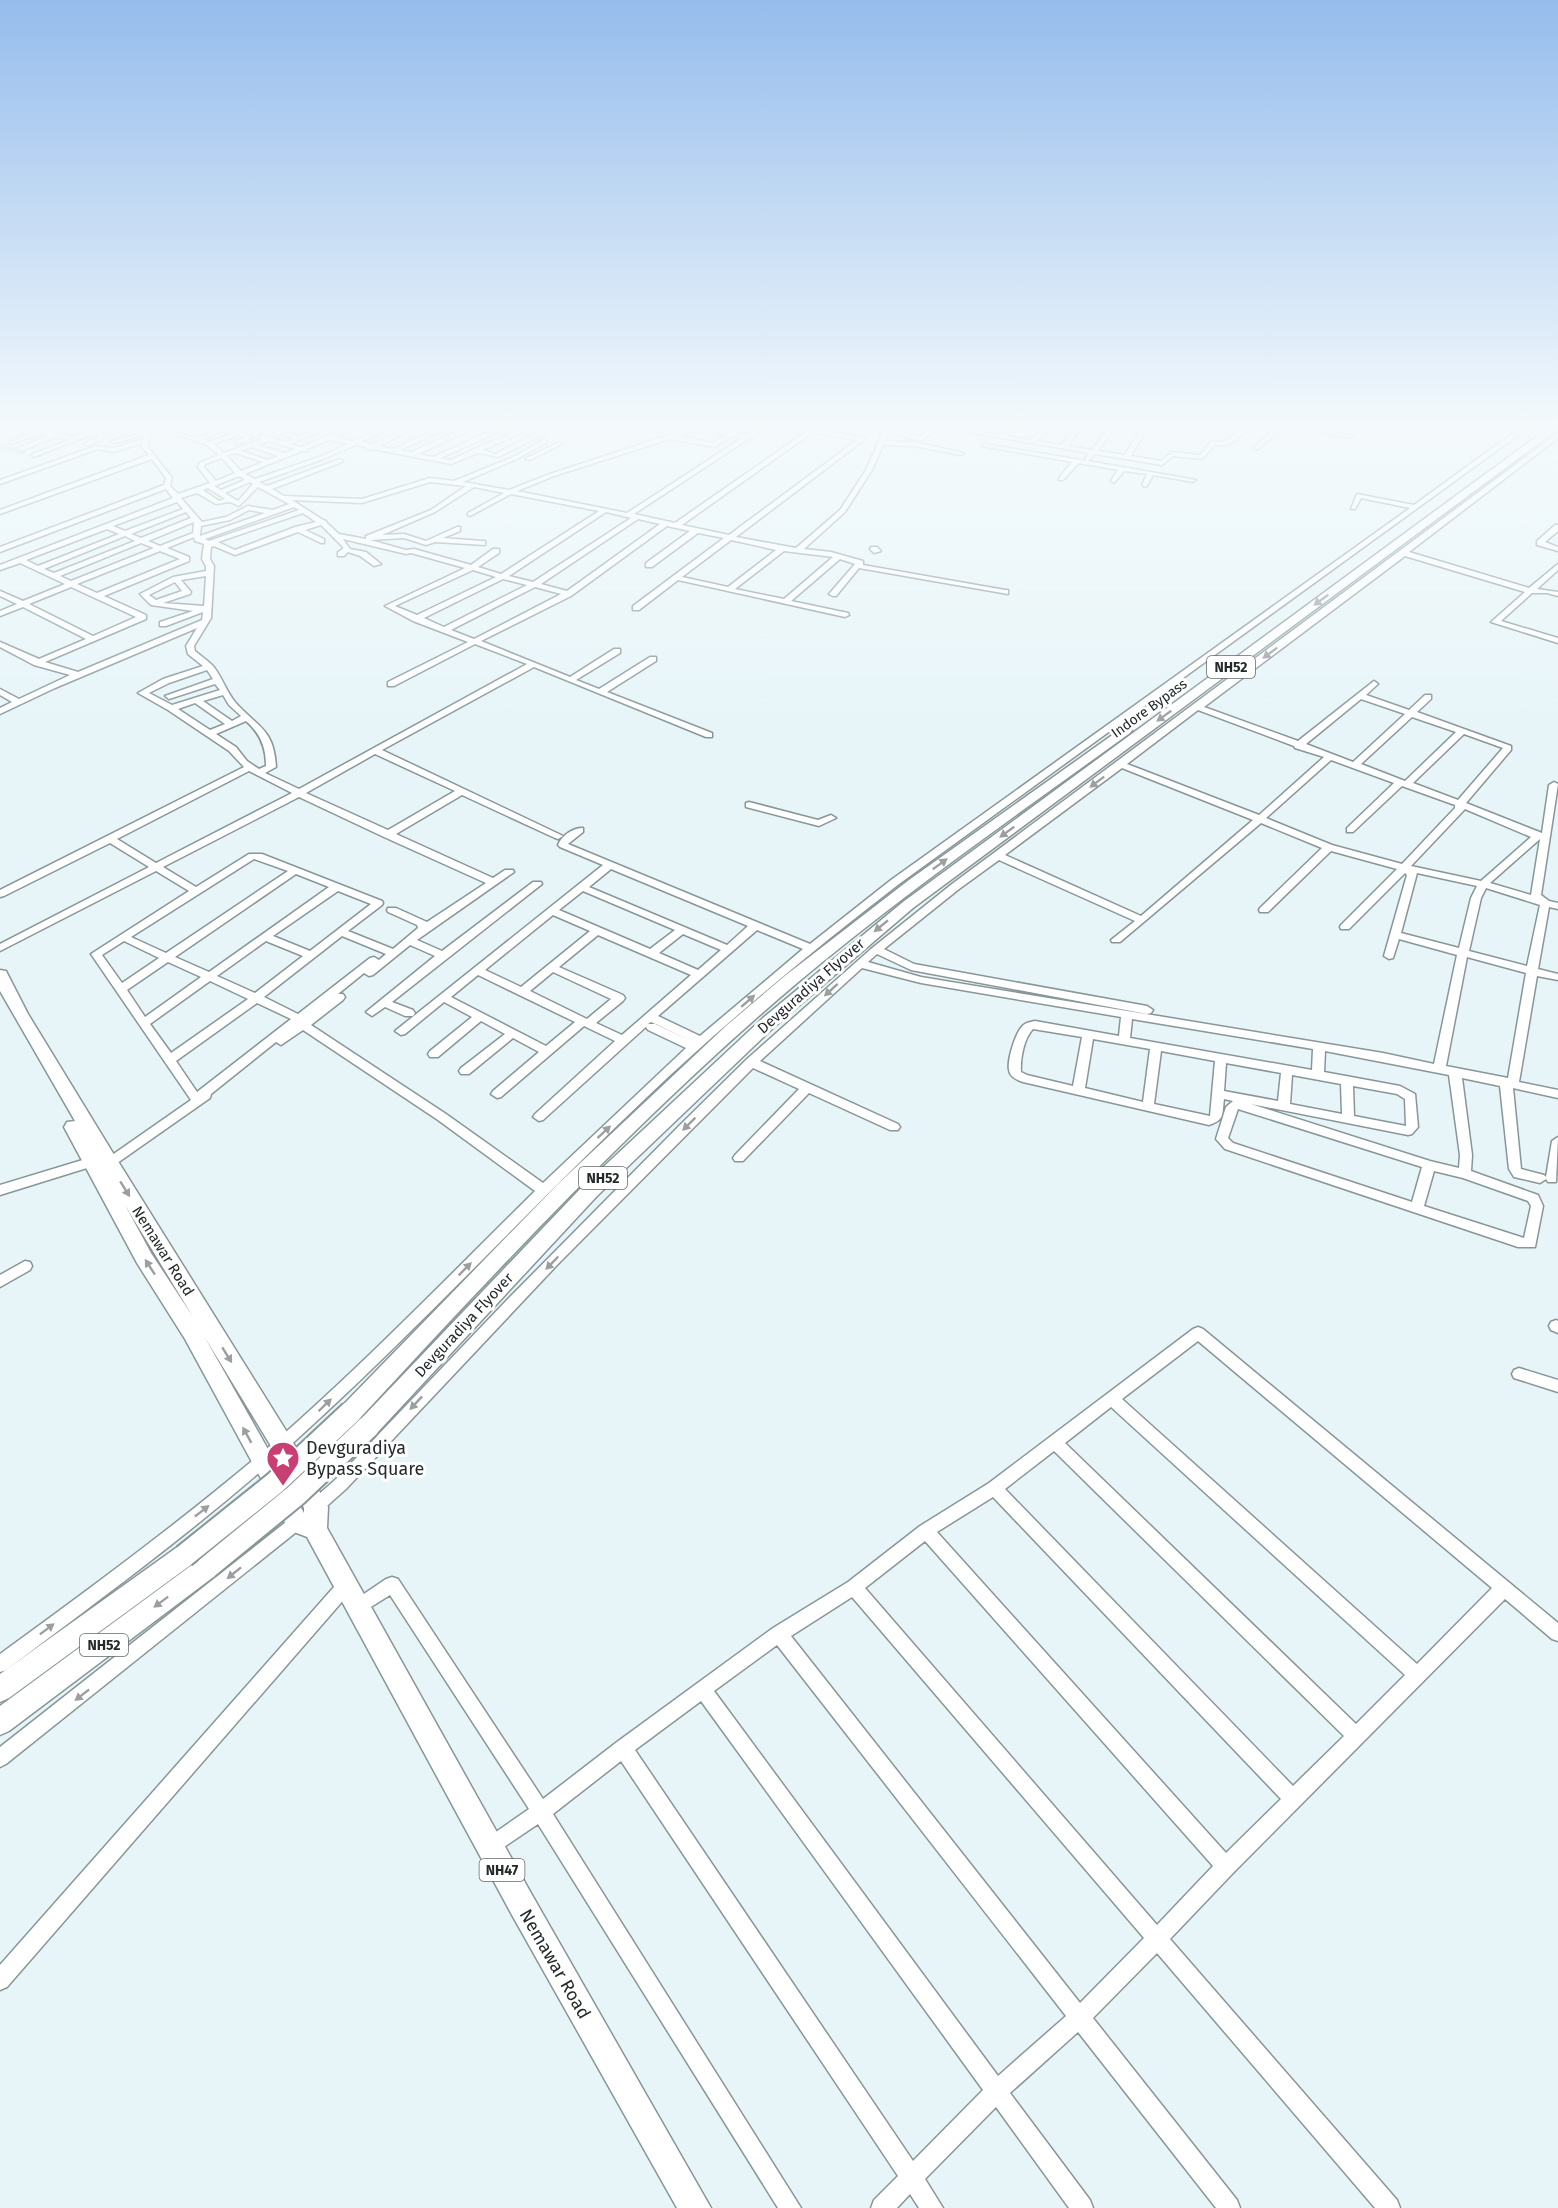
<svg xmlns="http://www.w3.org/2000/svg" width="1558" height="2208" viewBox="0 0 1558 2208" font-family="'Fira Sans',sans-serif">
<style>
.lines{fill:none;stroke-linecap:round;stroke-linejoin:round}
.river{fill:#b9c7f1;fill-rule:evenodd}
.minor-casing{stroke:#889698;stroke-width:3}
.highway-casing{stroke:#889698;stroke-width:3}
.minor{fill:#fff;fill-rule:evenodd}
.highway{fill:#fff;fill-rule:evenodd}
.highway-bridge-casing{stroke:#889698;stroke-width:26;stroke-linecap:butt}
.highway-bridge{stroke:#fff;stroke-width:22}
.oneway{fill:#9c9fa0}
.labels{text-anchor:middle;stroke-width:6;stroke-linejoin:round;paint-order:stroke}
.shield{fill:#fff;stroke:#666a6b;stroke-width:1.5}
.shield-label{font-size:14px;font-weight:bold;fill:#242a2b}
.far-street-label{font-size:14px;fill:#242a2b;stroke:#fff}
.street-label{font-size:15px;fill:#242a2b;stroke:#fff}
.near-poi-label{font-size:18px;fill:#242a2b;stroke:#fff;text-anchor:start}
.near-street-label{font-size:18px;fill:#242a2b;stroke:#fff}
</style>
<rect width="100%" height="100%" fill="#e7f5f8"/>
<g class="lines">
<path class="river" d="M0,442L26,450L27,452L23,455L0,448Z"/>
<g class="minor-casing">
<g id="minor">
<path d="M21,428H35L75,437L86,432L71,428H84L109,436L89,445H85V443L100,436L92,434L34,457L31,455L32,454L69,440L56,437L21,451L19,450V448L49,435L42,434L10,444V442L34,432Z"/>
<path d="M145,428H151L148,447L172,478L170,486L178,494L210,483L198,467L199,463L219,455L207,445L158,428C172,428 183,436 196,437C205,437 216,428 228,428L203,439L209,442L238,431L254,437L238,444L235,442L245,437L238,435L214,444L224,453L262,439L258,437L261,435L286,442L294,438L259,428H271L296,435L297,437L318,430V432L290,444L301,447L348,428H357L336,437L354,441L382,428H391L361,442L372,444L407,428H416L379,446L393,449L440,428H449L400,450L411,452L466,428H475L418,454L433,457L497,428H506L441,458L450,460L523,428H532L483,450L495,454L547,428H556L498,457L478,453L451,464L373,449L369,450L366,447L355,445L326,458L259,482L267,486L340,459L343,461L342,462L272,489L284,496L362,499L430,478L454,481L513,457L544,440L546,441V443L517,459L463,482L509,490L550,474L690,428H713L747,435L757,428H765L634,514L675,523L807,431L799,428H813L864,438V440L736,537L796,548L840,510L866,470L882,434L877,428H884L888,434L885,441L914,442L964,453L961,455L914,446L883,445L872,470L845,512L804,549L831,552L863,561V565L1005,590H1008V594L859,568L836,596H833L829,594L855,564L840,559L791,601L848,613L849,615L845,617L678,580L639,610H633V606L724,538L698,533L652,567H646V563L690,531L667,526L571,596L481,641L570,677L614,649H620V653L576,680L599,689L650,657H656V661L607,692L712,733V737H706L534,667L382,750L563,836L558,839L555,838L462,795L396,834L493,878L505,870H513L514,872L417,940L442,951L533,882H541L542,884L392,1002L413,1010L415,1013L413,1016H405L385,1007L372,1016L366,1012L435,956L410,945L373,975L369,976L364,973L338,994H343L345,997L343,1000L311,1025L446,1114L543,1183L686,1048L648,1030L646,1027L648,1025L543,1120L539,1121L533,1117L535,1114L615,1041L584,1026L501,1097L497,1098L491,1094L493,1091L539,1052L513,1038L469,1074H461L459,1071L461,1068L505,1034L481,1021L438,1057H430L428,1054L430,1051L472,1017L444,1002L405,1034L401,1035L395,1031L603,865L560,847L558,845C561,836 574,827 583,828V832L568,844L810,944L891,880L1410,508L1361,498L1355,509H1351L1357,494L1414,505L1520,428H1528L899,884C812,951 727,1021 647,1097C536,1202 432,1315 319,1419C221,1511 113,1590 6,1670L0,1672V1654C92,1587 183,1520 270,1446C362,1366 448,1277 535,1191L438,1120L303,1030L281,1045L276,1042L211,1094L210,1098L113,1166L109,1168L103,1163L0,1195V1185L99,1155L105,1160L191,1100L91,954L189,891L156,871L0,951V944L149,867L110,843L4,896L0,897V890L244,767L229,751L168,710L138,693L163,679L203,666L188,654L186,646L197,628L55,688L0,714V708L12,702L0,695V689L19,699L70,675L34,665L0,647V642L39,659L86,639L23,607L0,616V611L17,604L0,596V591L23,601L65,584L20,563L0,570V565L173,498L166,489L0,552V547L164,485L166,478L152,459L0,514V510L149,455L142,447V443L114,452L98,449L0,484V480L96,446L114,448L143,439L144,435L114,443L111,441L144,433ZM700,429L702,430L726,435L713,443L678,436ZM813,432L857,440L729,535L682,525ZM733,436L742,438L627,513L517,491L554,476L670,439L714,447ZM329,440L348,444L322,456L255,479L245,474L302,451H307V449ZM269,441L295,449L284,453L258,445ZM252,447L278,456L268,460L241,451ZM235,453L263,462L241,471L227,456ZM222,458L235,473L216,481L204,467L205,464ZM239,476L245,480L221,490L214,486ZM250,482L253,484L238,501L225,493ZM430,482L466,486L431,510L366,536V539L339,534L327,523L326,521L323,520L292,500L362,503ZM258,487L289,504L273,510L248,506L226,517L202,522L181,498L197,493L216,504L230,502L239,506ZM474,487L504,493L468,513V515L470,516L511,494L599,511L501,574L478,567L499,553V549H493L471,565L414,549L406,550L370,540L404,538L426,545L435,542L485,545V541H482L443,538L460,531V527H457L426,541L404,534L382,535L435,512ZM208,488L225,499L219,501L203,490ZM177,502L183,509L125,531L113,526ZM294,507L299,510L209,541L205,539ZM249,510L265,513L200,536L201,526L230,520ZM186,512L191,518L141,538L131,534ZM606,512L631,518L533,582L509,576ZM303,513L316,522L295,527L235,550L218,542ZM638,519L660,524L567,591L541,584ZM194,522L193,533L160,546L148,541ZM321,525L343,547V549L338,552V556H344L348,552L360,556L374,566L381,564L366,552L350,549L343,539L406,554L411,553L465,568L385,606L413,621L468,642L388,682V686H394L475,644L527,664L299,789L265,773L276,767C274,728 257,727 235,702C226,691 222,677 213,666C208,661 201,656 195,651L194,646L211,618L214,566L210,559L211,547L214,546L235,555L298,532L321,543H324V539L305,530ZM107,529L119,534L38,566L26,560ZM125,536L135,541L54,573L44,569ZM194,537L195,541L204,544L202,559L206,566V571L173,577L140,594L151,605L193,611L160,622V626H166L203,612L202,620L78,672L45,662L146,619V615L104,596L189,561V557L167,548ZM731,540L776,550L728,587L682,577ZM141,543L154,548L71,581L60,576ZM160,551L180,559L97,593L77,584ZM784,551L833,557L784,599L735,589ZM473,570L496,577L417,615L395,606ZM206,576L204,606L163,603L190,594L191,592L181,580ZM503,579L527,585L444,627L424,618ZM175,582L182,591L156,600L149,595ZM71,587L136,617L93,636L29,604ZM535,587L561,594L474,639L451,630ZM207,670L213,679L165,696L169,699L215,684L220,690L172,705L149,693L169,683ZM223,695L229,705L241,716L232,721L203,701ZM195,703L225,724L210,730L178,709ZM246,721C260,733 266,747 266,766L259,769L247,761L236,747L216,734ZM375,754L455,791L388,830L306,793ZM249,771L292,793L156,863L117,839ZM299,797L384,837L486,883L427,922L396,908H388L387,910L388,912L417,925L418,928L393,949L348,931L382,905L383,903L382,901L262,854H249L196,887L163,867ZM254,859L288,871L166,953L131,937ZM611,869L748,926L727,945L589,887ZM296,874L329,887L209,972L175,957ZM338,891L371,904L310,951L273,936ZM583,891L675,930L650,949L559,910ZM553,915L590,931L521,987L485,970ZM757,930L803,949L700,1036L658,1016ZM683,934L721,950L698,970L659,953ZM598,935L691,975L622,1035L596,1023L623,1001L625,998L623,995L559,967ZM342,936L386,954L379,960L374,957L370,958L298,1014L264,997ZM124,941L159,958L122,983L102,955ZM266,941L303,956L255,993L217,976ZM168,962L201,977L145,1017L127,990ZM553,972L611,999L587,1019L530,991ZM478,975L575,1022L546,1046L451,997ZM210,981L248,999L171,1053L150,1024ZM257,1003L291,1019L197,1092L176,1061ZM651,1022L693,1042L656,1024H648Z"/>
<path d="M899,428H907L901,432L920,437L931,428H938L921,441L894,434V432Z"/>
<path d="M943,428H960L1031,440L1042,428H1049L1037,441L1062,445L1075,428H1081L1068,446L1092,450L1108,428H1114L1098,451L1125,455L1141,428H1147L1131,456L1161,461L1172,452L1200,455L1211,442L1226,441L1242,428H1249L1230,444L1215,445L1202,459L1173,456L1162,465L1095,454L1088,461L1196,480L1193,482L1153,475L1147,486L1145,487L1142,485L1147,474L1124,471L1114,483L1111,481L1118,470L1079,463L1063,480H1059V478L1072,462L982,446L985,444L1087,461L1085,459L1089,453Z"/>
<path d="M1174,428H1181L1176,434H1172Z"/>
<path d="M1206,428H1215L1212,430Z"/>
<path d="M1274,428H1281L1259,449H1255V447Z"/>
<path d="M1300,428H1316L1353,436L1350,438Z"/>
<path d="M1351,428H1360V429L1357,431Z"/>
<path d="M1558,433V438L1409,552L1529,588L1558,564V570L1537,589L1558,592V596L1547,593H1532L1501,621L1558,638V643L1491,622L1525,592L1405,556L1204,707L1298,741L1374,681L1378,684L1366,695L1409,710L1425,695H1431V699L1417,712L1511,746V750L1466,803L1542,833L1549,785L1554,782L1558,784L1541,895L1549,901L1558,903V909L1549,907L1538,969L1558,974V980L1537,976L1519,1082L1558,1090V1098L1513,1088L1521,1169L1544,1175L1546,1177L1552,1141L1558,1137L1556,1182H1548L1546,1179L1540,1183L1514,1177L1509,1169L1500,1086L1462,1078L1472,1155L1471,1171L1538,1195L1543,1206L1535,1247H1518L1225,1149L1216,1139L1226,1107L1233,1101L1224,1099C1222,1114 1225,1120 1209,1125L1023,1082C1017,1080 1010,1077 1009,1070C1007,1060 1016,1029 1025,1024C1028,1022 1032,1022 1035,1021L1119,1036L1121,1017L921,983L862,968L760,1061L898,1124L900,1127L898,1130H890L809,1093L743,1161H735L733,1158L735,1155L799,1089L753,1068L558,1264L346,1489L318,1514L313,1516L308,1514L305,1509L308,1504L336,1479L506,1301L680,1125L747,1059L871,949L952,884ZM1361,699L1405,714L1353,762L1306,744ZM1198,710L1294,746L1295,748L1324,757L1259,815L1127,764ZM1412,717L1456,732L1405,781L1361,764ZM1464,734L1503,748L1458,800L1413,783ZM1331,760L1394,783L1347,828V832H1353L1402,786L1455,805V808L1402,864L1332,845L1266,818ZM1122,768L1253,820L1141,916L1005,855ZM1465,809L1531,837L1481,881L1411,866ZM1261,823L1322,848L1260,908L1259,910L1260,912H1268L1331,851L1397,869L1341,925L1340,927L1341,929H1349L1405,873L1407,875L1384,956L1389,959L1393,958L1399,939L1457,955L1434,1064L1383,1053L921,977L868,962L877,954L911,970L1147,1014L1151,1013L1153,1010L1147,1006L914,964L884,949L959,889L999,860L1135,921L1111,940L1112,942H1120ZM1540,839L1531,895L1490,883ZM1417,873L1477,886L1471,898L1459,948L1401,933ZM1486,888L1540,905L1527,966L1469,951L1481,898ZM1467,957L1526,973L1508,1078L1446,1066ZM1132,1019L1313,1049L1312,1070L1130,1038ZM1033,1029L1082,1037L1073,1086L1027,1075L1021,1072C1020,1059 1024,1038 1033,1029ZM1093,1039L1150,1049L1143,1102L1085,1088ZM1161,1051L1215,1061L1210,1116L1154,1104ZM1325,1051L1449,1075L1460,1155L1459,1168L1430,1161L1251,1104L1408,1135L1412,1134L1418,1127L1415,1094L1400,1086L1324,1072ZM1226,1063L1281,1073L1278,1101L1224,1091ZM1292,1075L1341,1084L1342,1114L1290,1104ZM1353,1086L1397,1094L1405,1099L1406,1126L1354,1116ZM1238,1109L1422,1167L1412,1202L1233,1143L1228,1138ZM1434,1171L1463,1178L1528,1201L1531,1206L1524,1238L1424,1206Z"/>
<path d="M557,443L562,444L530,460L525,459Z"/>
<path d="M1555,525H1558V531L1545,542L1558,547V551L1537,545V541Z"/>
<path d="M871,547H877L881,551L874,553L870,549Z"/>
<path d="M749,802L818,820L831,815L836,818L819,826L746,807V803Z"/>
<path d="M25,1261L30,1262L32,1266L30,1270L0,1287V1275Z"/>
<path d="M1556,1320L1558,1321V1333L1551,1330L1549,1326L1551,1322Z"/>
<path d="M1198,1327L1203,1329L1558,1623V1641L1552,1639L1505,1599L1233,1873L1170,1939L1397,2200L1400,2208H1375L1157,1953L1093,2018L1237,2200L1240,2208H1216L1078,2032L1010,2093L1090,2200L1093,2208H1069L996,2107L925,2179L943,2208H919L910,2194L897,2208H871L874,2200L898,2176L621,1761L553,1814L801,2208H778L538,1824L495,1853L489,1856L483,1853L480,1847L483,1841L529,1809L390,1595L358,1615L352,1612L350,1607L352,1602L386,1579L392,1577L398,1579L543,1799L617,1742L773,1628L848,1582L920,1526L989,1483L1193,1329ZM1198,1341L1492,1588L1417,1664L1122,1399ZM1111,1407L1405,1675L1356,1724L1065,1443ZM1054,1451L1344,1736L1293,1786L1005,1489ZM993,1497L1281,1799L1226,1853L937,1532ZM925,1541L1213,1866L1157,1925L865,1588ZM852,1597L1144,1938L1080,2003L791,1636ZM777,1645L1066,2016L998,2076L714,1691ZM701,1701L983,2090L913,2161L635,1750Z"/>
<path d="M1519,1368L1558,1380V1392L1514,1378L1512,1374L1514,1370Z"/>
<path d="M300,1513L305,1515L308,1520L305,1525L6,1764L0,1767V1747L295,1515Z"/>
<path d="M347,1577L353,1579L355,1584L353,1589L7,1987L0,1990V1965L341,1579Z"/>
</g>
</g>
<g class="highway-casing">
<g id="highway">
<path d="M1548,428L1558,429L913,908L775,1026L597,1196L376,1434L368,1436L360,1434L357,1427L360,1420L583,1186L763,1018L903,902Z"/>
<path d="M1125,726L1130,727L1132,730L1130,733C1018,814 903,894 797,983C640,1116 499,1268 359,1419L351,1421L343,1419L340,1412L343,1405L558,1184L727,1025L786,975L909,880Z"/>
<path d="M0,970L6,971L8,975L28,1014L116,1158L290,1437L328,1507L327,1528L532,1895L711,2208H677L512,1915L307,1537L289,1530L185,1339L137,1263L64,1127L67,1122L75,1121L0,991ZM125,1205L193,1317L151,1253ZM204,1336L274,1451L304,1508V1513Z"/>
<path d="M184,1545L192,1548L196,1556L192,1564L9,1698L0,1702V1674L176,1548Z"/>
<path d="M208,1556L216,1559L220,1567L216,1575L9,1731L0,1735V1706L200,1559Z"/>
</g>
</g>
<use href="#minor" class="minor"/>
<use href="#highway" class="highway"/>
<g class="highway-bridge-casing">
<g id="highway-bridge">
<path d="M184,1556L275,1483L351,1412"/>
<path d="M208,1567L296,1495L368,1427"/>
</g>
</g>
<use href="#highway-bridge" class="highway-bridge"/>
</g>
<defs><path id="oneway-solid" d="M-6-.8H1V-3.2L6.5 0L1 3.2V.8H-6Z" transform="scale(1.5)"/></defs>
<g class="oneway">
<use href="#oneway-solid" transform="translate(1321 600) rotate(144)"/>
<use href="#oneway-solid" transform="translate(1270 653) rotate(143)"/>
<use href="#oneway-solid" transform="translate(1164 716) rotate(144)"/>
<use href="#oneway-solid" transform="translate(1097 782) rotate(143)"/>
<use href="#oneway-solid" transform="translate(1007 832) rotate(144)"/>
<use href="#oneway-solid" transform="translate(940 864) rotate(-36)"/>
<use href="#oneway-solid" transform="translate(881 926) rotate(141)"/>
<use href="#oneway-solid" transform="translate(831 990) rotate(138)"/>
<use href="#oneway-solid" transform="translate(748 1001) rotate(-41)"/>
<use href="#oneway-solid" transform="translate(689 1124) rotate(135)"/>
<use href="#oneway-solid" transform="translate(604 1132) rotate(-43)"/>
<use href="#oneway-solid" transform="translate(125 1189) rotate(58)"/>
<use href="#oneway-solid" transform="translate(552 1263) rotate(134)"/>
<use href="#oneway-solid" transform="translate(150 1267) rotate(-123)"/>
<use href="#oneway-solid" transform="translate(465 1269) rotate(-45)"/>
<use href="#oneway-solid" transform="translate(227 1355) rotate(58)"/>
<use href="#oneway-solid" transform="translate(416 1403) rotate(133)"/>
<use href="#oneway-solid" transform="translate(325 1405) rotate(-44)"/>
<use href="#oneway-solid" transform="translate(247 1435) rotate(-119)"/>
<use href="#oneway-solid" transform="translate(202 1511) rotate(-38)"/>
<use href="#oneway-solid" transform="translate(234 1573) rotate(141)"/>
<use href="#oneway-solid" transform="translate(161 1602) rotate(143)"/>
<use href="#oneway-solid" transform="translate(47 1629) rotate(-37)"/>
<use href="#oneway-solid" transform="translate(82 1695) rotate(142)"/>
</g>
<linearGradient id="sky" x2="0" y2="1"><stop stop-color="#95bcec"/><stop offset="0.58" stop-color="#f4fafc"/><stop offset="1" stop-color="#f4fafc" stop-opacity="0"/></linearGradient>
<rect width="1558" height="737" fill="url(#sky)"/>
<defs>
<g id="sight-pin" transform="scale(1.725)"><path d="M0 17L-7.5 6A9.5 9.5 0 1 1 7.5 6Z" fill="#ca3f73" stroke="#fff"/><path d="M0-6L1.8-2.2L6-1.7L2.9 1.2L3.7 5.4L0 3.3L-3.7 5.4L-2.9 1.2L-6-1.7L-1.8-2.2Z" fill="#fff"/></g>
</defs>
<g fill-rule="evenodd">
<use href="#sight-pin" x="283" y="1458"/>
</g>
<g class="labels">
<g class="shield">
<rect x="1207" y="656" width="48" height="22" rx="4.5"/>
<rect x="579" y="1167" width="48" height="22" rx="4.5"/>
<rect x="80" y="1634" width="48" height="22" rx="4.5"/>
<rect x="479.5" y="1859" width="45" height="22" rx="4.5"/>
</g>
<g class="shield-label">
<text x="1231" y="672">NH52</text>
<text x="603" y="1183">NH52</text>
<text x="104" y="1650">NH52</text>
<text x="502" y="1875">NH47</text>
</g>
<g class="far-street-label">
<text transform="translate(1149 708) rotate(-36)" y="5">Indore Bypass</text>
</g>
<g class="street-label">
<text transform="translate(811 986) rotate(-41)" y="5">Devguradiya Flyover</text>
<text transform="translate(163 1251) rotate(58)" y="5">Nemawar Road</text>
<text transform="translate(464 1325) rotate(-47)" y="5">Devguradiya Flyover</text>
</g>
<g class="near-poi-label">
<text x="306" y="1454">Devguradiya<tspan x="306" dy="21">Bypass Square</tspan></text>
</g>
<g class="near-street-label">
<text transform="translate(555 1964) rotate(60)" y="6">Nemawar Road</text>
</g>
</g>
</svg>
